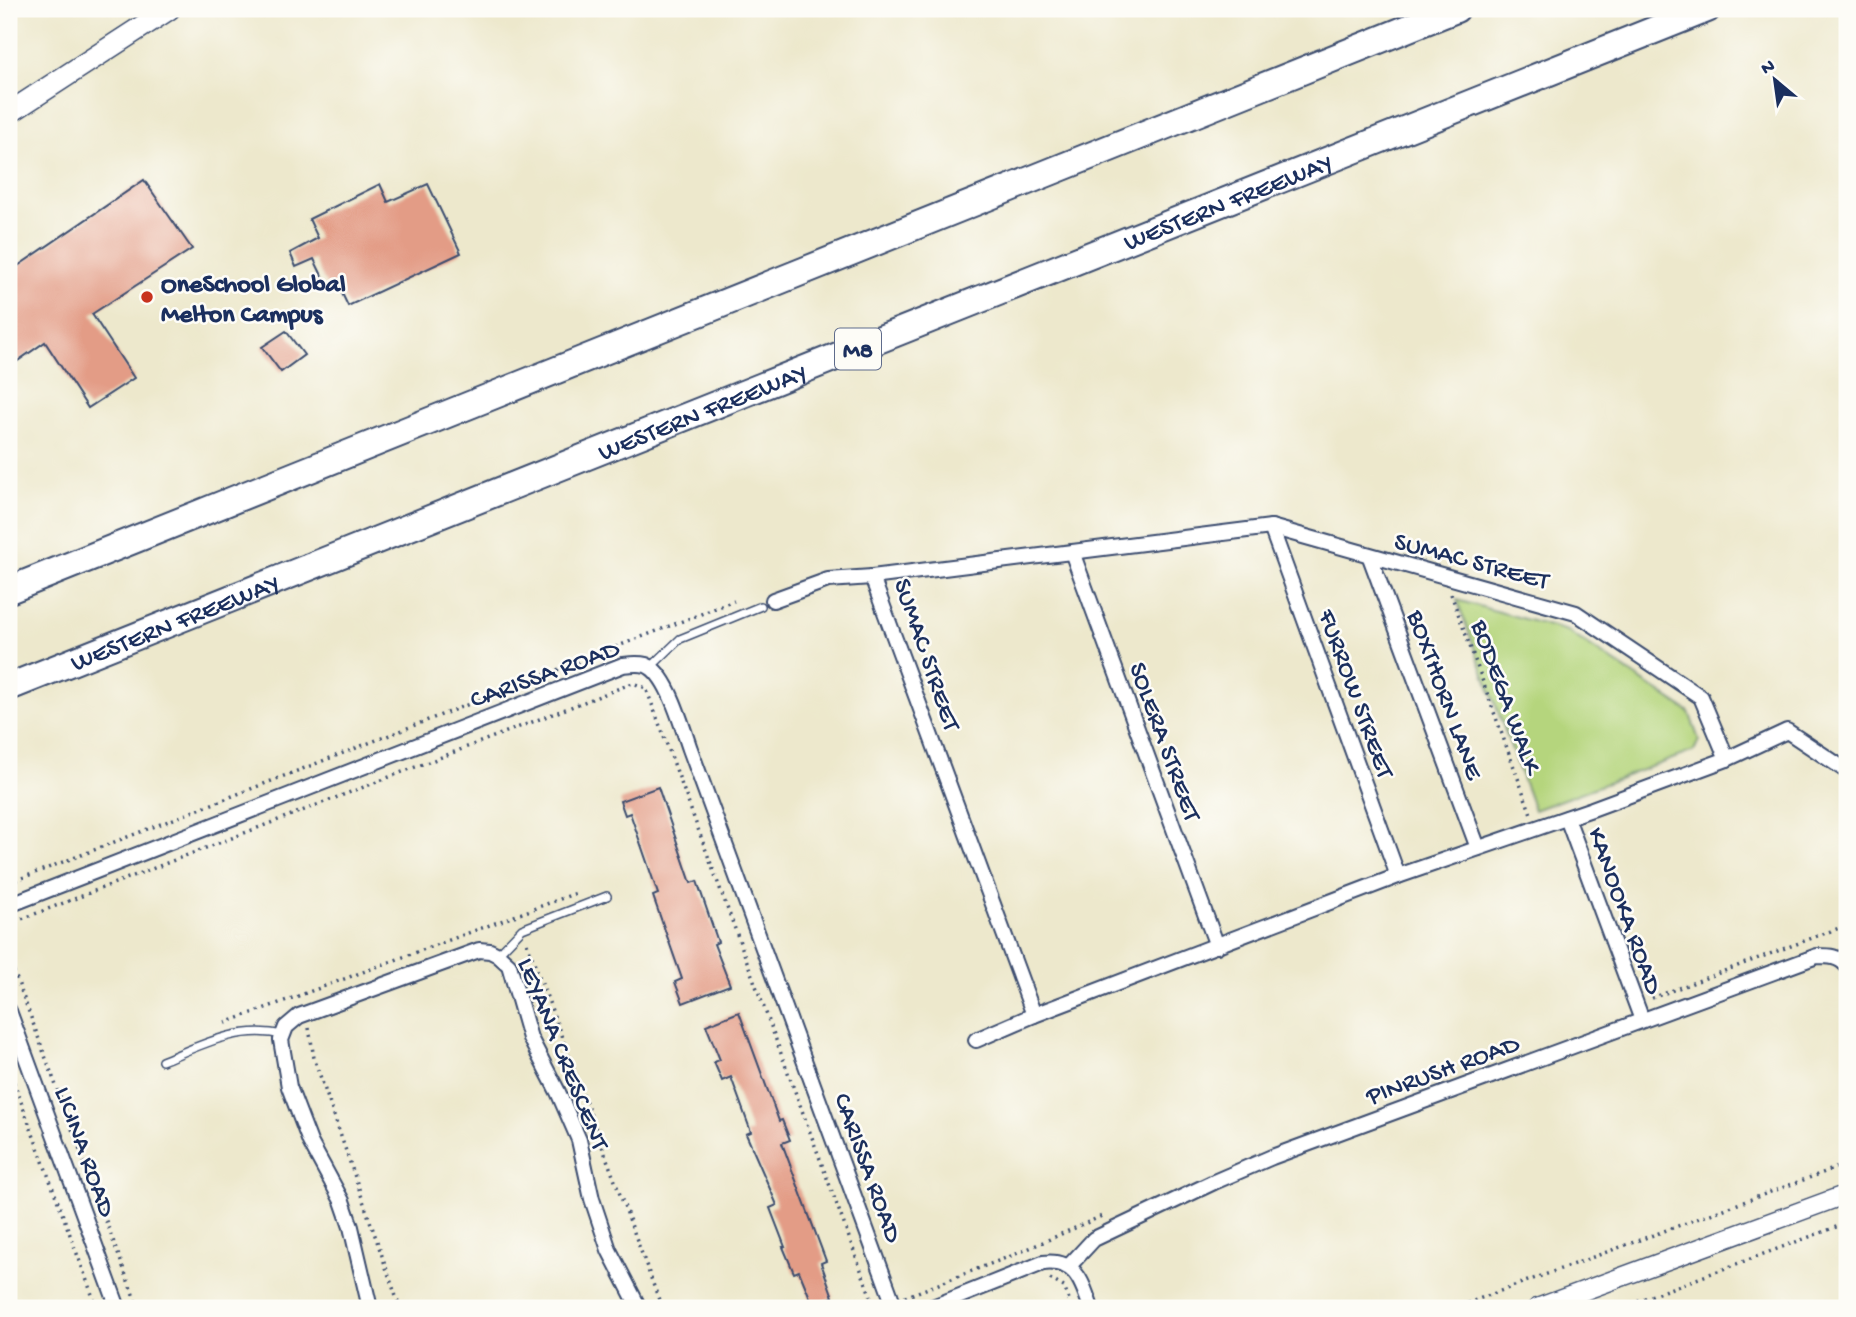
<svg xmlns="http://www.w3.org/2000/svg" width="1856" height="1317" viewBox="0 0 1856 1317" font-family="'Gochi Hand',sans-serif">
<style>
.green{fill:#b5d57d;stroke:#68826e;stroke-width:2}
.building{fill:#e39c86}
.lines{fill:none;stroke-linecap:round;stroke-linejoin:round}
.service-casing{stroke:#3a4b6e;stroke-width:10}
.minor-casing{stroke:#3a4b6e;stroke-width:18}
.tertiary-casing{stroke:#3a4b6e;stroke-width:21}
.secondary-casing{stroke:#3a4b6e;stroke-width:24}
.motorway-casing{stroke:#3a4b6e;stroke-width:30}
.path{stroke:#3a4b6e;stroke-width:3.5;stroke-dasharray:2 5;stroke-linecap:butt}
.service{stroke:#fff;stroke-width:7}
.minor{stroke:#fff;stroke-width:14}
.tertiary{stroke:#fff;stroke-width:18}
.secondary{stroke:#fff;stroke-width:21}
.motorway{stroke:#fff;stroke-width:26}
.poi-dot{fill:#c8321e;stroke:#fdfcf7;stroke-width:2.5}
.labels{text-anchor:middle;stroke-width:5;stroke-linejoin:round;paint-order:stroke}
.shield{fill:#fdfcf7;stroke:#5f6c8c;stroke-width:2}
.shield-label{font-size:24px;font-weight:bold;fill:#1b2f5e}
.street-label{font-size:26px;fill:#1b2f5e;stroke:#fdfcf7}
.poi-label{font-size:26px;font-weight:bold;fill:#1b2f5e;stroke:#fdfcf7;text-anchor:start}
</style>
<rect width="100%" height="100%" fill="#fdfcf7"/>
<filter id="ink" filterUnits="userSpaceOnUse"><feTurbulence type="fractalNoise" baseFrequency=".0143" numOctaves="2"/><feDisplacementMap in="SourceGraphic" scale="14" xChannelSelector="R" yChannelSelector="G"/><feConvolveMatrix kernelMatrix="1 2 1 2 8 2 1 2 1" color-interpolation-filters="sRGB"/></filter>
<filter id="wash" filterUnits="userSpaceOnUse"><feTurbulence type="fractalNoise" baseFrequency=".00686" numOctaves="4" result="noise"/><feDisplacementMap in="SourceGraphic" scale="28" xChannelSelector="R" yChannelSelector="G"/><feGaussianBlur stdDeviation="1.57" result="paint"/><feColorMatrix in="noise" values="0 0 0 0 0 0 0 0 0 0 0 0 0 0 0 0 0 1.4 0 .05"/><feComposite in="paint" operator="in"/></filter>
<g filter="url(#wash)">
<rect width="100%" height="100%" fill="#ede8cc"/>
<path class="green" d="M1457,600L1567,631L1689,712L1699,740L1694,751L1534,810Z"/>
<g id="blocks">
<g class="building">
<path d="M144,180L192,249L92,314L134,378L88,408L45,342L9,367V272Z"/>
<path d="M380,184L388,202L428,184L461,253L348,306L338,285L329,290L314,259L296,267L290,253L318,238L309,219Z"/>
<path d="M286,331L304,355L281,372L262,347Z"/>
<path d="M658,787L691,883L697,881L718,942L714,944L730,985L683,1003L675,982L682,979L653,896L658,894L630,813L625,815L620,801Z"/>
<path d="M739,1012L779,1121L782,1120L790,1140L782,1143L826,1261L821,1263L833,1297L813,1305L799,1271L794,1273L783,1247H785L770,1208L777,1205L746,1134L751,1132L731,1077L722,1081L714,1062L720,1060L706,1025Z"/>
</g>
</g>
</g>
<g filter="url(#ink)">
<use href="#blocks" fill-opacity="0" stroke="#3a4b6e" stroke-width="2"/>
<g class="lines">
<g class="service-casing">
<g id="service">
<path d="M651,667L680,639L761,606"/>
<path d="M498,954L522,929L607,896"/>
<path d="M162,1061C202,1045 238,1025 283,1035"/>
</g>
</g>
<g class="minor-casing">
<g id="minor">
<path d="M1271,527L1576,613L1701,697L1727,759L1592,809L1398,876L1034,1015L872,577Z"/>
<path d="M1271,527L1398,876"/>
<path d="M1072,552L1217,946"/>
<path d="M1370,557L1478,848"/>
<path d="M773,600L828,580L872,577"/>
<path d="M1727,759L1787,731L1847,771"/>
<path d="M1567,818L1642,1020"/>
<path d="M9,905L623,665C631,664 638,663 646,665C668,673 682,727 690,749L895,1308"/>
<path d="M9,1011L118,1308"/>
<path d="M976,1040L1034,1015"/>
<path d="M1069,1266L1094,1239L1214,1182L1272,1157L1817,956C1829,956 1839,956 1847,966"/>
<path d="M370,1308L351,1227L342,1201L310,1142L289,1087L281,1040L286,1027L299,1016L479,950L490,951L498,955L509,965L530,1038L558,1092L579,1140L592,1199L609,1250L639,1308"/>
<path d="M930,1308L1043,1263C1076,1259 1082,1282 1091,1308"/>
</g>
</g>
<g class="tertiary-casing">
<path id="tertiary" d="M1537,1308L1847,1194"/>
</g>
<g class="secondary-casing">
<path id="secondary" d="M9,113L169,9"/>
</g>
<g class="motorway-casing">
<g id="motorway">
<path d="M9,590L1456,9"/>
<path id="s1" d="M9,687L1707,9"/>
</g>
</g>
<g class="path">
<path d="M9,16L20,9"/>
<path d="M1451,594L1531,814"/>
<path d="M9,883L734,601"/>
<path d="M9,924L633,683L646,688L875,1308"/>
<path d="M527,943L662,1308"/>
<path d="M9,958L138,1308"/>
<path d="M1652,998L1847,925"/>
<path d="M225,1023L579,892"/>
<path d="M309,1028L314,1058L400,1308"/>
<path d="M9,1069L97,1308"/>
<path d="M1050,1279L1064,1287L1072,1308"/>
<path d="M905,1297L1016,1254L1102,1216"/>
<path d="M1454,1308L1847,1164"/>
<path d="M1618,1308L1847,1223"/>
</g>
<use href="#service" class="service"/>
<use href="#minor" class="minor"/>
<use href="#tertiary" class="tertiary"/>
<use href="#secondary" class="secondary"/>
<use href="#motorway" class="motorway"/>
</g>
</g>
<circle class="poi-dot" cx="147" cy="297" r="7"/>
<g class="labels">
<rect class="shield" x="835" y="328.5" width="46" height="41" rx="5"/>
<g class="shield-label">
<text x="858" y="357">M8</text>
</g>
<g class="street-label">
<text dy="9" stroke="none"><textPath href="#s1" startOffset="1312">WESTERN FREEWAY</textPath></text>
<text dy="9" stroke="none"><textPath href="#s1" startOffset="746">WESTERN FREEWAY</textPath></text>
<text transform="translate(1472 559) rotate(15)" y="9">SUMAC STREET</text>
<text dy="9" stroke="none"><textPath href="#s1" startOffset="178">WESTERN FREEWAY</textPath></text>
<text transform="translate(929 654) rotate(71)" y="9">SUMAC STREET</text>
<text transform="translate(544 672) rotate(-20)" y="9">CARISSA ROAD</text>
<text transform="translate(1358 693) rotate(70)" y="9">FURROW STREET</text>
<text transform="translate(1447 694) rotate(70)" y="9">BOXTHORN LANE</text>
<text transform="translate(1508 696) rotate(70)" y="9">BODEGA WALK</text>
<text transform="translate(1167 741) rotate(70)" y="9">SOLERA STREET</text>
<text transform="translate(1627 910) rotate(70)" y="9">KANOOKA ROAD</text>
<text transform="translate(565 1053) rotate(68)" y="9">LEYANA CRESCENT</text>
<text transform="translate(1442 1068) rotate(-20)" y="9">PINRUSH ROAD</text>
<text transform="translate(87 1151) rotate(70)" y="9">LICINA ROAD</text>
<text transform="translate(870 1167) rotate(70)" y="9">CARISSA ROAD</text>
</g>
<g class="poi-label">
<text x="161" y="291">OneSchool Global<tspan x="161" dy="30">Melton Campus</tspan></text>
</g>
</g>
<rect width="1856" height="1317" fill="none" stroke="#fdfcf7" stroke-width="35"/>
<g transform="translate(1775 80) rotate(331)" stroke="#fdfcf7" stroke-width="5" paint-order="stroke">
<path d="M0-5L12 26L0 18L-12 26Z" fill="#1b2f5e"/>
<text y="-10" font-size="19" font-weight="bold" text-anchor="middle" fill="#1b2f5e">N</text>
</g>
</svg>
